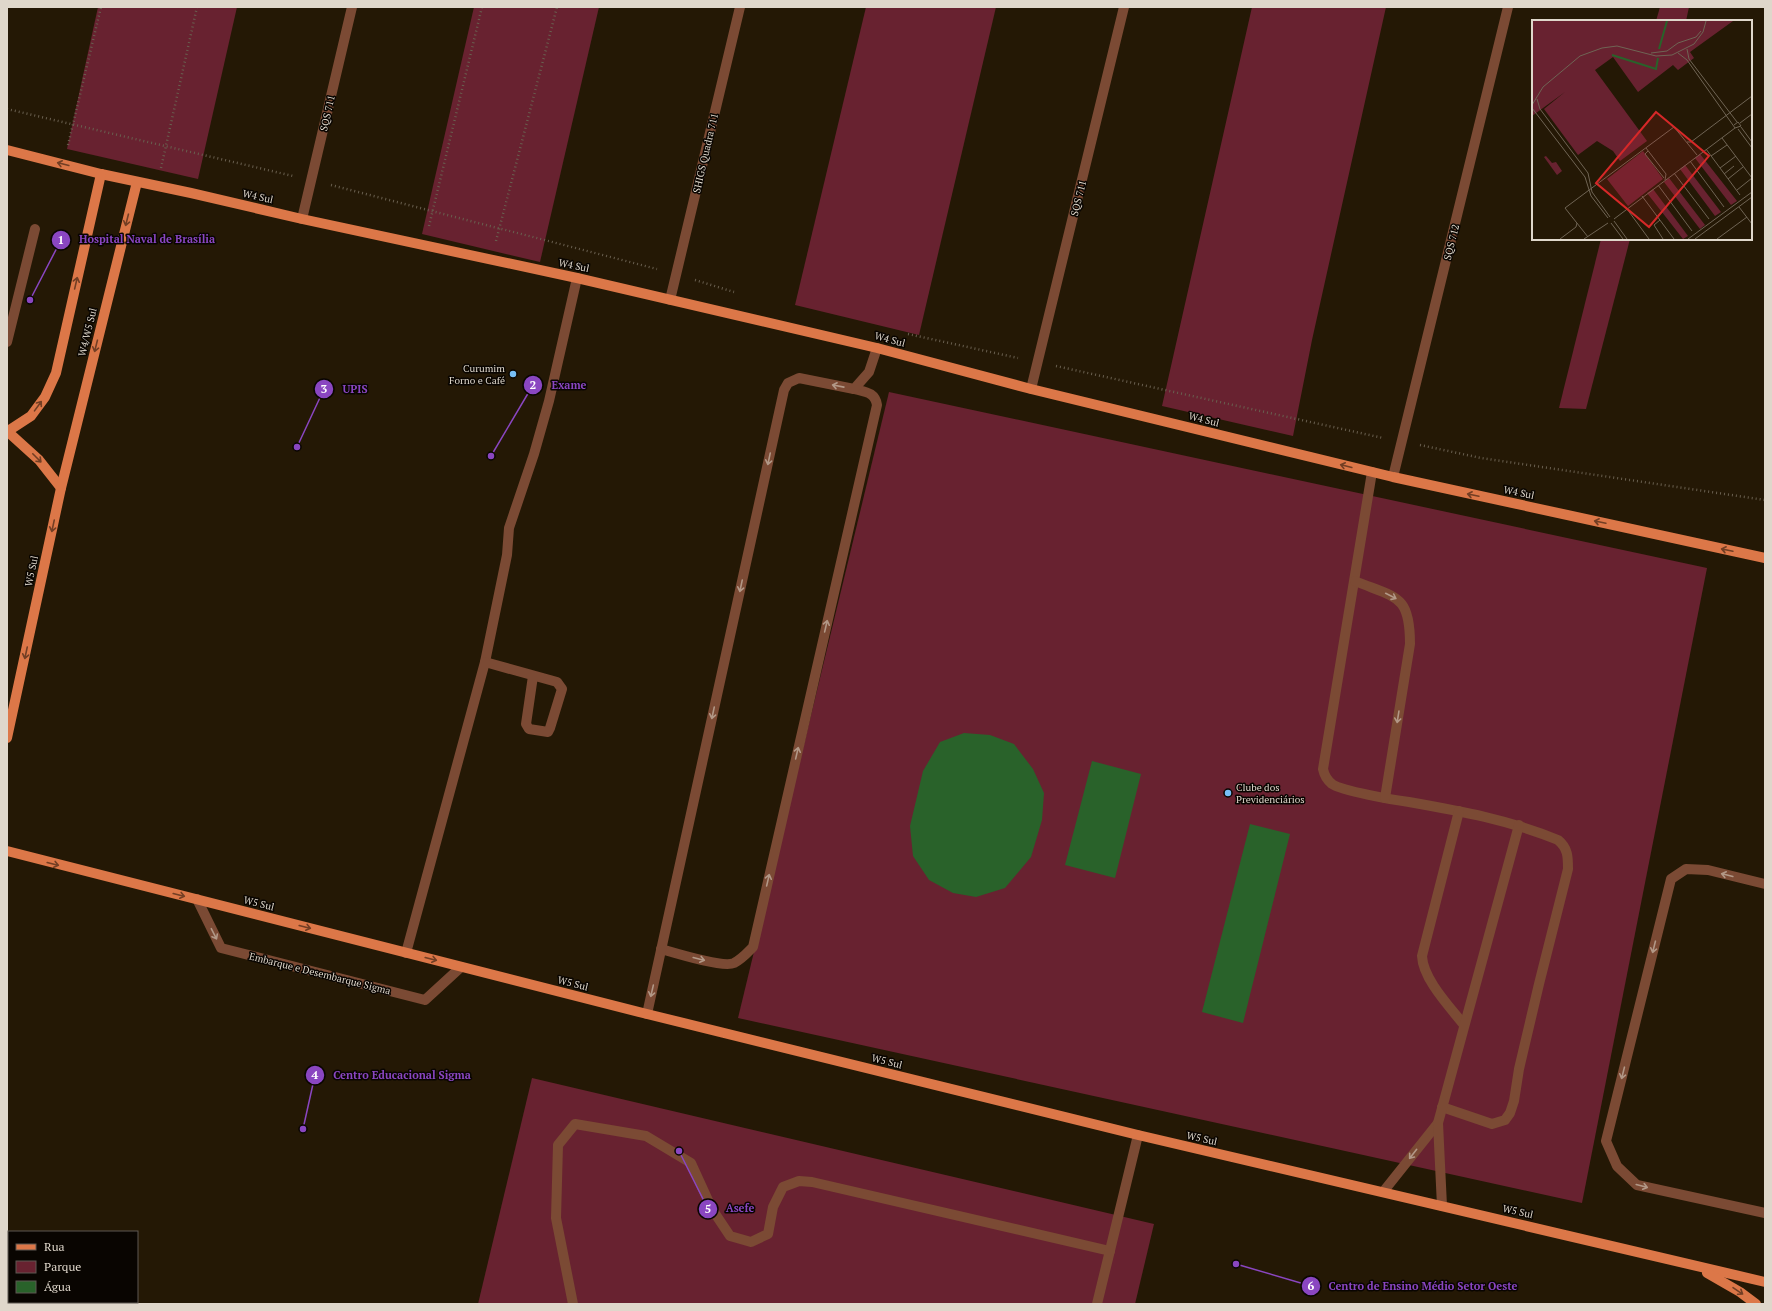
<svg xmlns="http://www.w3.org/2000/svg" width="1772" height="1311" viewBox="0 0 1772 1311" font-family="'PT Serif',serif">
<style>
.green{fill:#682230}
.water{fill:#29622a}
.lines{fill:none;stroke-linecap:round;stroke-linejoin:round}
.path{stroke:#695f4f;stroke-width:2.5;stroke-dasharray:1 3;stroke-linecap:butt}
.minor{stroke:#7b4a34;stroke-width:10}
.major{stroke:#dc7748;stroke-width:10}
.oneway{stroke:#723e24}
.oneway2{stroke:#b29887}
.poi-dot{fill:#77bff7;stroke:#090501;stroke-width:1.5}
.labels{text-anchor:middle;stroke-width:3;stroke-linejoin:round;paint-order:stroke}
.street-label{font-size:10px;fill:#dfd7cb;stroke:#090501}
.poi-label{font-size:10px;fill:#dfd7cb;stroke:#090501;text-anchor:end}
.inset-river{fill:none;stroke:#29622a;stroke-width:2}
.inset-road{fill:none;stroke:#6f6454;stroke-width:1}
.view{fill:#d62828;fill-opacity:0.15;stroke:#d62828;stroke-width:2}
.inset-edge{fill:none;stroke:#dfd7cb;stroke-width:2}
.leader{fill:none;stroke:#8a46c1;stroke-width:1.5}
.callout-dot{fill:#8a46c1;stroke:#090501;stroke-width:1.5}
.mark-label{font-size:12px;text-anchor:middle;font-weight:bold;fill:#fff}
.callout-label{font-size:11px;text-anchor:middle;font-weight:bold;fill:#8a46c1;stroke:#090501;stroke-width:3;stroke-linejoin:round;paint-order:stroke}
</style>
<rect width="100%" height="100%" fill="#241805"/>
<g class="green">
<path d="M98,7H237L198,179L67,149Z"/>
<path d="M474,7H599L540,262L422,234Z"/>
<path d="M866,7H996L919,335L795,305Z"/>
<path d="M1252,7H1386L1312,340L1293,436L1162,406Z"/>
<path d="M1660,7H1689L1686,21H1656Z"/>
<path d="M1601,239H1630L1586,409L1559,408Z"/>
<path d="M889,392L1707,568L1582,1203L738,1018Z"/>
<path d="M532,1078L1154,1224L1135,1304H478Z"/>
</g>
<g class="water">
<path d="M964,733L990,735L1014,744L1033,769L1044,793L1042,820L1031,857L1005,888L976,897L953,893L929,880L913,856L910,826L923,771L940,742Z"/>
<path d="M1092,761L1141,774L1115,878L1065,865Z"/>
<path d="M1250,824L1290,834L1243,1023L1202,1012Z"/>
</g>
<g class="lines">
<g class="path">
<path d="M7,109L293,176"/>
<path d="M68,145L101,7"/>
<path d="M161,168L197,7"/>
<path d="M331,185L657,269"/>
<path d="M429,226L482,7"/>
<path d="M496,241L557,7"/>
<path d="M695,280L734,292"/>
<path d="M908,334L1018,358"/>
<path d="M1056,366L1383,438"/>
<path d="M1420,445L1481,458L1765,500"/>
</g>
<g class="minor">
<path d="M302,219L352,7"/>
<path d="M670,300L740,7"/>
<path d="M7,342L35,229"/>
<path d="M1031,389L1124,7"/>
<path d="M1372,472L1323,769C1324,774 1327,780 1332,784C1342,791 1394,800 1409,802C1460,811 1510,820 1558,840C1568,848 1568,857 1568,869L1539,984L1519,1069L1514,1101L1510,1113L1505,1120L1492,1124L1442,1107"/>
<path d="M1393,477L1508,7"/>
<path d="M1355,581C1396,598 1410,594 1410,644L1385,798"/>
<path d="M533,676L526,724L529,729L548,732L550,728L562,689L557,682L485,662L507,555L509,528L534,454L549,401L577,278"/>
<path d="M1459,811L1422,956C1423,979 1449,1006 1464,1025"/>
<path d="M1765,884L1708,870L1686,869L1671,879L1606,1141L1617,1166L1637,1185L1765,1213"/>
<path d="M197,899L221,948L425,1000L461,967"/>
<path d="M661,949C675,953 723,968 734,963C742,959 747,953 753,947L877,405C875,392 865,392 854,389"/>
<path d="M406,953L485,662"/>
<path d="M647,1014L784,390L788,383L799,378L854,389L869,372L877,348"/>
<path d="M1383,1192L1438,1123"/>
<path d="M1442,1206L1438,1123L1519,825"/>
<path d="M573,1304L556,1218L558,1145L575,1124L646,1136L691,1163L712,1209L730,1236L751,1242L768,1234L773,1207L783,1187L799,1181L812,1182L1110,1251"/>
<path d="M1097,1304L1138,1135"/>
</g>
<g class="major">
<path d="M7,150L101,174L191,193L302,219L577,278L877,348L1031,389L1393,477L1765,558"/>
<path d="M7,431L39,460L61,488"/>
<path d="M8,431L31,416L45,397L56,373L101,174"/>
<path d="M7,738L61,488L137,182"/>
<path d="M7,851L647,1014L1138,1135L1765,1282"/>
<path d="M1707,1273L1740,1292L1756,1304"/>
</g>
</g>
<defs><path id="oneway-shaft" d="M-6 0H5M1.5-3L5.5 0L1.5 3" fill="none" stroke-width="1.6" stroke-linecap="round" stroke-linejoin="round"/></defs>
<g class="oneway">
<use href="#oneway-shaft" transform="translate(63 164) rotate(-166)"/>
<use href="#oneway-shaft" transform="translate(127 220) rotate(104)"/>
<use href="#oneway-shaft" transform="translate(76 283) rotate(-77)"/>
<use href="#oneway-shaft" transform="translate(96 346) rotate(104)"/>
<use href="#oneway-shaft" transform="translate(38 406) rotate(-54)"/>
<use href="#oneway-shaft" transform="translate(37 458) rotate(45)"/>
<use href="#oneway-shaft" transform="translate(1346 466) rotate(-166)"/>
<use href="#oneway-shaft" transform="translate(1473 495) rotate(-168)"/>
<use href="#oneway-shaft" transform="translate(1600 522) rotate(-168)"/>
<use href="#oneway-shaft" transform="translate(53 526) rotate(102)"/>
<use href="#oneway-shaft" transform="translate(1727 550) rotate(-168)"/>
<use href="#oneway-shaft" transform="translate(26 653) rotate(102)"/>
<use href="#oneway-shaft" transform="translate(53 864) rotate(14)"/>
<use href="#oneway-shaft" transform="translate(179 895) rotate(14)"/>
<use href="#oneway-shaft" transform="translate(305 927) rotate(14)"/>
<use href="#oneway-shaft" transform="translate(431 959) rotate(14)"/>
<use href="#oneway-shaft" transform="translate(1738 1291) rotate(34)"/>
</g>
<g class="oneway2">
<use href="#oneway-shaft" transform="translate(838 386) rotate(-169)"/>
<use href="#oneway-shaft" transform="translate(769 459) rotate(102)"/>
<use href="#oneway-shaft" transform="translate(741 586) rotate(102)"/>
<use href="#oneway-shaft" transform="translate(1391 596) rotate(27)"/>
<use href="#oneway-shaft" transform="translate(826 626) rotate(-77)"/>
<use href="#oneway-shaft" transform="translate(713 713) rotate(102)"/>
<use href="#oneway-shaft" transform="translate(1398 717) rotate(99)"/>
<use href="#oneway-shaft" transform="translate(797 753) rotate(-77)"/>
<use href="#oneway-shaft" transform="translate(1727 875) rotate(-166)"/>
<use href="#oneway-shaft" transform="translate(768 880) rotate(-77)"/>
<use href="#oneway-shaft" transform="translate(214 934) rotate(63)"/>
<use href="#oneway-shaft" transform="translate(1654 947) rotate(104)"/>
<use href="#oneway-shaft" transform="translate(699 959) rotate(14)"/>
<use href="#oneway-shaft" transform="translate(652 991) rotate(103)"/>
<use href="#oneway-shaft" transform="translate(1623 1073) rotate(104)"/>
<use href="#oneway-shaft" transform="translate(1413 1154) rotate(128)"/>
<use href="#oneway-shaft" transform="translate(1642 1186) rotate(15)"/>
</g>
<g class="poi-dot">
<circle cx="513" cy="374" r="4"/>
<circle cx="1228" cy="793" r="4"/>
</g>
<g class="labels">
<g class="street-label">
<text transform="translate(327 113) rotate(-77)" y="4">SQS 711</text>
<text transform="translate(705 153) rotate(-77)" y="4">SHIGS Quadra 711</text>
<text transform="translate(258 196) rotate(13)" y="4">W4 Sul</text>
<text transform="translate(1078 198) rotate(-76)" y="4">SQS 711</text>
<text transform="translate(1451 242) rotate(-76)" y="4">SQS 712</text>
<text transform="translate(574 265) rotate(12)" y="4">W4 Sul</text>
<text transform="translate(87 332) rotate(-76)" y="4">W4/W5 Sul</text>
<text transform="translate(890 339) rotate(15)" y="4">W4 Sul</text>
<text transform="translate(1204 419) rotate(14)" y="4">W4 Sul</text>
<text transform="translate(1519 492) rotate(12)" y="4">W4 Sul</text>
<text transform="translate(31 571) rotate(-78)" y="4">W5 Sul</text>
<text transform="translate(259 903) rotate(14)" y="4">W5 Sul</text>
<text transform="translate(320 973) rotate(14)" y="4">Embarque e Desembarque Sigma</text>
<text transform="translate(573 983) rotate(14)" y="4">W5 Sul</text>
<text transform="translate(887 1061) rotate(14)" y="4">W5 Sul</text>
<text transform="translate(1202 1138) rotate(13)" y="4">W5 Sul</text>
<text transform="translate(1518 1211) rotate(13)" y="4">W5 Sul</text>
</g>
<g class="poi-label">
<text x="505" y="372">Curumim<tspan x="505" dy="12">Forno e Café</tspan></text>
<text x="1236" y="791" text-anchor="start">Clube dos<tspan x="1236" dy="12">Previdenciários</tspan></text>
</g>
</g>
<g transform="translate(1532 20)">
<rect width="220" height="220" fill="#241805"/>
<path d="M0,1H201L158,32L162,38L146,50L141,45L106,72L81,37L63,50L115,121L88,141L81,131L65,121L46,135L12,89L33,72L0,96ZM111,131L131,159L96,186L75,159ZM168,134L205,181L199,185L163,138ZM14,136L20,143L24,142L30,151L25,155L12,137ZM153,145L189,192L183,196L148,149ZM137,158L173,205L168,209L132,162ZM121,169L156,216L151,219L115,173Z" fill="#682230"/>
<path class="inset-river" d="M127,29L135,1M80,35L124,49L126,38"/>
<path class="inset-road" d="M155,29L157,39L205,102M119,33L135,31L146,23L164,17L169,11M146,33L155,40L203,108L209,106L206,102L202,105M5,79L8,89L56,153L60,172L78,197M0,85L11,67L48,36L70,28L85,26L124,36L140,35L162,24L171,12L174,1M0,88L53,157L59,176L76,198M208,103L220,94M209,107L220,122M206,109L220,128M190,118L220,158M155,122H159L220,76M114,128L134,154L133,160M174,129L208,175M116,131L113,134L132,158M179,136L195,125M158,141L192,187M188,148L204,136M142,153L177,199M192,154L202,146M196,159L211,147M126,165L160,211M205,170L220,158M110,176L142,219M207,187L220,204M95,189L117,219M82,199L203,108M128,200L122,205L131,219M82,201L95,219M79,203L91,219M56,217L33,188L92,144L142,107L165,135M28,219L44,207L45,203M52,219L76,203M156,219L220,172M163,219L220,177M185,219L215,197"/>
<path class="view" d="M124,92L177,136L117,207L64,163Z"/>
<rect width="220" height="220" class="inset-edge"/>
</g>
<path class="leader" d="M30 300L61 240M491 456L533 385M297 447L324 389M303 1129L315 1075M679 1151L708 1209M1236 1264L1311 1286"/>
<g class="callout-dot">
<circle cx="30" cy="300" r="4"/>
<circle cx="491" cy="456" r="4"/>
<circle cx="297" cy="447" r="4"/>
<circle cx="303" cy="1129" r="4"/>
<circle cx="679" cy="1151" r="4"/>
<circle cx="1236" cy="1264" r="4"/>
<circle cx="61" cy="240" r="10"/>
<circle cx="533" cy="385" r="10"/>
<circle cx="324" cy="389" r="10"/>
<circle cx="315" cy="1075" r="10"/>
<circle cx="708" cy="1209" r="10"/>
<circle cx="1311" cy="1286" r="10"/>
</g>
<g class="mark-label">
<text x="61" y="244">1</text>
<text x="533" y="389">2</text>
<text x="324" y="393">3</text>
<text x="315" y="1079">4</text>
<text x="708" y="1213">5</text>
<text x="1311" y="1290">6</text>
</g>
<g class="callout-label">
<text x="147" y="243">Hospital Naval de Brasília</text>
<text x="569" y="389">Exame</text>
<text x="355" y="393">UPIS</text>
<text x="402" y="1079">Centro Educacional Sigma</text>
<text x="740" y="1212">Asefe</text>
<text x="1423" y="1290">Centro de Ensino Médio Setor Oeste</text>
</g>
<rect width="1772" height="1311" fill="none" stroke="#dfd7cb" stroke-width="16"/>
<rect x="8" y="1231" width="130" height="72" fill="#090501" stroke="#5f5952"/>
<rect x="16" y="1244" width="20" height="6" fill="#dc7748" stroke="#5f5952"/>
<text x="44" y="1251" font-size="12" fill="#dfd7cb">Rua</text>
<rect x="16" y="1261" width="20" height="12" fill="#682230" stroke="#5f5952"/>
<text x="44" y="1271" font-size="12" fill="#dfd7cb">Parque</text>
<rect x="16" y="1281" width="20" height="12" fill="#29622a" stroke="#5f5952"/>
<text x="44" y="1291" font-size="12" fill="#dfd7cb">Água</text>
</svg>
